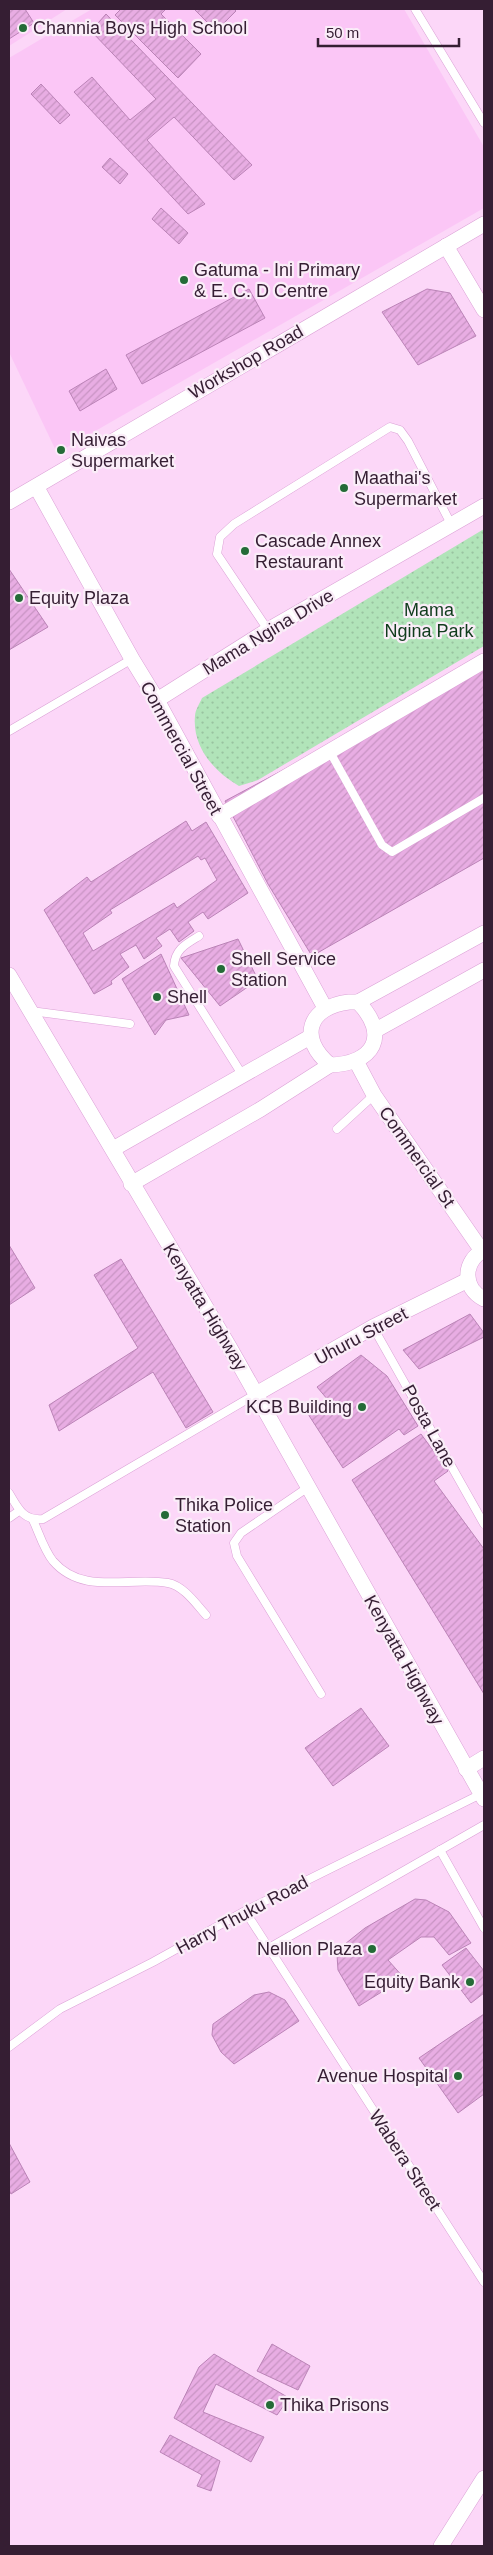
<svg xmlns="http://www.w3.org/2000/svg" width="493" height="2555" viewBox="0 0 493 2555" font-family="Arial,sans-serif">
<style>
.built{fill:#fbc6f6}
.park{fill:url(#park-dots)}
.building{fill:url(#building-hatch);stroke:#bb83b7;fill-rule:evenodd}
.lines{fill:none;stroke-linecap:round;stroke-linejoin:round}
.service-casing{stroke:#dba1d6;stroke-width:9}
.minor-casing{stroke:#dba1d6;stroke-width:16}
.service{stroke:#fff;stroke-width:8}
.minor{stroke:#fff;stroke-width:15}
.poi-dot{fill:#246b37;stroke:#faedf8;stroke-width:2}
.labels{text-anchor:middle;stroke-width:4.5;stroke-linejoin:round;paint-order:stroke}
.poi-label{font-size:18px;fill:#351e33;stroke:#faedf8;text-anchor:start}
.street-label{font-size:18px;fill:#351e33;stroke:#faedf8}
.park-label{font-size:18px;fill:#103c1c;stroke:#faedf8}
</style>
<defs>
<pattern id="park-dots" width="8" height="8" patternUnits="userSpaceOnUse" patternTransform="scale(1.25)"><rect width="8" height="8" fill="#b1e4b9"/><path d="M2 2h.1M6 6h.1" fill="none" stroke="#99c3a0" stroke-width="1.8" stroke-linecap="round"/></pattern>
<pattern id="building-hatch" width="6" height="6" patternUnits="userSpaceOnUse" patternTransform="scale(1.25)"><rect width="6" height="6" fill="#e8ade3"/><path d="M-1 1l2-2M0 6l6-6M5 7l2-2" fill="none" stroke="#c894c3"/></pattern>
</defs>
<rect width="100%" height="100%" fill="#fcd7f8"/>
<g class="built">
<path d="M9,9H67L9,46Z"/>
<path d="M92,9H404L484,147V208L57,453L9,352V58Z"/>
</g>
<path class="park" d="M484,529V646L258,780L239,786C215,772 192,748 195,716C195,710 200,703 202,698Z"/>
<g class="building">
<path d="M9,9H25L34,23L9,39Z"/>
<path d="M121,9H166L161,14L201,54L178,78L115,15Z"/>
<path d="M194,9H234L236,11L216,31Z"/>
<path d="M106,14L252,165L234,180L174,117L147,140L205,204L188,214L74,92L92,77L130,120L156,99L91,31Z"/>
<path d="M41,84L70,115L60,124L31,94Z"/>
<path d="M110,158L128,174L120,184L102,167Z"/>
<path d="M161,208L188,233L179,244L152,219Z"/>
<path d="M249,289L265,318L142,384L126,355Z"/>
<path d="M427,289L450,293L476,336L418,365L382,312Z"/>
<path d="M106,369L117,389L80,411L69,391Z"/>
<path d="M9,569L48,627L9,650Z"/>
<path d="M484,663V858L312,956L268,884L225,801Z"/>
<path d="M186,821L192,831L206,822L248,893L208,919L203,912L188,922L194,931L179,942L170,929L156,938L162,946L144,959L136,945L120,954L129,967L111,981L112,984L94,994L44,910L87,877L91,882ZM198,856L201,860L205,858L217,880L177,908L174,903L93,951L83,933L112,913L110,910Z"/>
<path d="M238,939L258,980L220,1006L181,958Z"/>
<path d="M161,954L189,1015L166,1020L155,1035L122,979Z"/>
<path d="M9,1245L35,1288L9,1305Z"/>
<path d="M121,1259L213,1412L186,1428L153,1372L59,1431L49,1405L138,1348L94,1275Z"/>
<path d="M470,1314L484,1333V1337L419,1369L403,1350Z"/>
<path d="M361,1355L387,1376L418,1426L404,1435L399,1429L343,1468L308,1414L328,1400L317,1387Z"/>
<path d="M421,1434L448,1471L434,1481L484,1549V1694L352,1480Z"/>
<path d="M361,1708L389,1746L333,1786L305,1748Z"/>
<path d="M415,1899L426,1900L449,1912L471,1943L449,1955L434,1937H421L388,1960L404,1978L359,2006L338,1970L337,1955L345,1944L365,1928Z"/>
<path d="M466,1948L484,1971V1993L471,2003L442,1965Z"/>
<path d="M269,1992L285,2000L299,2021L234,2064L221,2052L212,2035L213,2024L254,1995Z"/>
<path d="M484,2014V2094L458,2113L419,2058Z"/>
<path d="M9,2143L30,2182L11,2194L9,2190Z"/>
<path d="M272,2344L310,2366L298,2390L257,2371Z"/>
<path d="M214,2354L289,2398L277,2415L216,2384L203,2412L264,2437L251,2462L174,2418L199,2367Z"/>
<path d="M170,2435L220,2461L211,2491L197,2486L202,2475L160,2452Z"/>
</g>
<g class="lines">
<g class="service-casing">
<g id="service">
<path d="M415,9L484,123"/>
<path d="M268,630L217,554L220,537L234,524L390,427L400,430L408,441L451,524"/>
<path d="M9,731L132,659"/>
<path d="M330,752L382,845L392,852L484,798"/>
<path d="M199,936C186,944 175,949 174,966L243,1076"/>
<path d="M31,1011L130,1024"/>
<path d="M337,1129L374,1095"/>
<path d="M373,1327L484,1524"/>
<path d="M307,1488L241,1533L234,1543L237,1556L321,1694"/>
<path d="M9,1493C18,1508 23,1521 43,1519L256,1394"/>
<path d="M9,1518L19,1511"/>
<path d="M33,1520C39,1533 44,1550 53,1561C83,1596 129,1576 168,1583C184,1586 196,1604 206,1615"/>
<path d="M440,1850L484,1928"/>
<path d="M245,1911L484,2282"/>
<path d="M269,1948L484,1825"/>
<path d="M9,2047L60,2009L153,1962L245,1911L481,1794"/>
</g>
</g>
<g class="minor-casing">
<g id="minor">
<path d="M446,246L484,310"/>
<path d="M37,488L132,659L157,700L325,1008"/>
<path d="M9,502L484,224"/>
<path d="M157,700L268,630L484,506"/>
<path d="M219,816L484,661"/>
<path d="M9,975L230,1348L484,1799"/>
<path d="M349,1002H358C390,1035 374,1064 330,1065C298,1038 308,1007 349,1002Z"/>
<path d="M358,1002L484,933"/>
<path d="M376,1030L484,970"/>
<path d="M356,1061L374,1095L482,1251"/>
<path d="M113,1149L310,1037"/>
<path d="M131,1184L261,1109L330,1065"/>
<path d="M484,1250C463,1261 462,1288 484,1299"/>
<path d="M256,1394L373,1327L468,1280"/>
<path d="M466,1769L484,1758"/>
<path d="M441,2546L484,2478"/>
</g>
</g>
<use href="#service" class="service"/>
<use href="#minor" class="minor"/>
</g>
<g class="poi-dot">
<circle cx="23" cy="28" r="5"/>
<circle cx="184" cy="280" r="5"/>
<circle cx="61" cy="450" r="5"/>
<circle cx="344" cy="488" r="5"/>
<circle cx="245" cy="551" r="5"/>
<circle cx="19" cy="598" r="5"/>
<circle cx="221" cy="969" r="5"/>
<circle cx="157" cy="997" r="5"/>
<circle cx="362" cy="1407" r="5"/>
<circle cx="165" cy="1515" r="5"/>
<circle cx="372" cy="1949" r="5"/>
<circle cx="470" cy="1982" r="5"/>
<circle cx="458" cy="2076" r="5"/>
<circle cx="270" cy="2405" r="5"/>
</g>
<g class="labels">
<g class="poi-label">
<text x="33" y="34">Channia Boys High School</text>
<text x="194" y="276">Gatuma - Ini Primary<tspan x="194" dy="21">&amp; E. C. D Centre</tspan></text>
<text x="71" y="446">Naivas<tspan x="71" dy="21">Supermarket</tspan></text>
<text x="354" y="484">Maathai's<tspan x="354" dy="21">Supermarket</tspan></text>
<text x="255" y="547">Cascade Annex<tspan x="255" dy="21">Restaurant</tspan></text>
<text x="29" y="604">Equity Plaza</text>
<text x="231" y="965">Shell Service<tspan x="231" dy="21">Station</tspan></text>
<text x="167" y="1003">Shell</text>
<text x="352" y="1413" text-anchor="end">KCB Building</text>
<text x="175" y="1511">Thika Police<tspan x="175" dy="21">Station</tspan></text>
<text x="362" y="1955" text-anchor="end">Nellion Plaza</text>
<text x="460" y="1988" text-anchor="end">Equity Bank</text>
<text x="448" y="2082" text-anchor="end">Avenue Hospital</text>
<text x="280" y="2411">Thika Prisons</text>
</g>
<g class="street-label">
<text transform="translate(246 362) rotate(-30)" y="6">Workshop Road</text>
<text transform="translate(268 632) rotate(-31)" y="6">Mama Ngina Drive</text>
<text transform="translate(181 748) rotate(61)" y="6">Commercial Street</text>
<text transform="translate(417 1157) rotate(55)" y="6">Commercial St</text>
<text transform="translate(205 1307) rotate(59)" y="6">Kenyatta Highway</text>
<text transform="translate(361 1336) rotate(-28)" y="6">Uhuru Street</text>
<text transform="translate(429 1426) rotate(61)" y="6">Posta Lane</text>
<text transform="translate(404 1660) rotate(61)" y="6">Kenyatta Highway</text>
<text transform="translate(242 1915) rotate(-28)" y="6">Harry Thuku Road</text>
<text transform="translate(405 2160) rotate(57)" y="6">Wabera Street</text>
</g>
<g class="park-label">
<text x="429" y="616">Mama<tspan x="429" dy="21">Ngina Park</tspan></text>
</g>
</g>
<rect width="493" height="2555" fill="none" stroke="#351e33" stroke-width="20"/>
<path d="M318 38v8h141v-8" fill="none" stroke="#351e33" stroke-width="2.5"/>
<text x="326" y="38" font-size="15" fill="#351e33" stroke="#faedf8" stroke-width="4" paint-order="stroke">50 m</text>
</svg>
